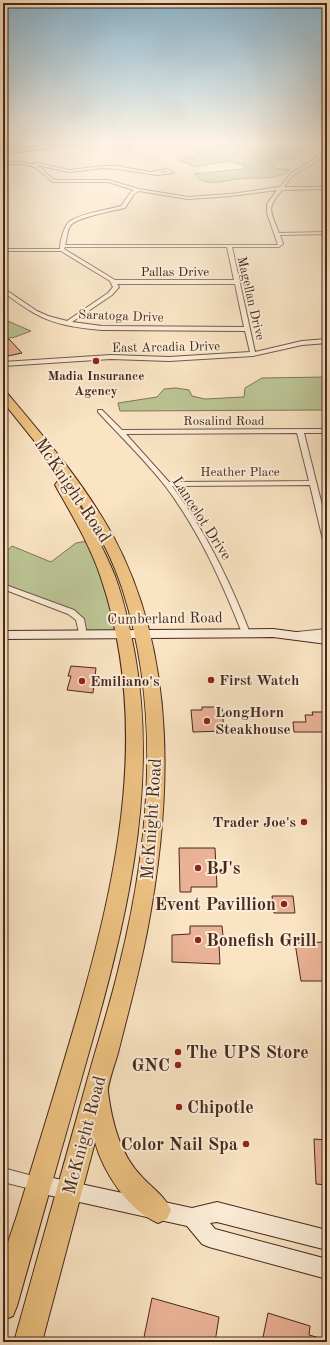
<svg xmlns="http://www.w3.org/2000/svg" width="330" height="1345" viewBox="0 0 330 1345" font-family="'Old Standard TT',serif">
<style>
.green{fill:#bcc595;stroke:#81775a}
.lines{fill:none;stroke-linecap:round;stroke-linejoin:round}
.stream{stroke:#7b8376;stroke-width:1}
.building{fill:#eab296;stroke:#46291e}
.street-casing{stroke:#735847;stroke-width:2}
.secondary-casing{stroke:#46291e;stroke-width:2}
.primary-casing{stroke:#46291e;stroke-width:2}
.highway-casing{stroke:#46291e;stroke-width:2}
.street{fill:#fcedd8;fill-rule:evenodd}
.secondary{fill:#fcedd8;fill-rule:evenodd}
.primary{fill:#edc282;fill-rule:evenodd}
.highway{fill:#edc282;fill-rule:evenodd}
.poi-dot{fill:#8f2418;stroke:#fcedd8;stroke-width:1.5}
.labels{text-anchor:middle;stroke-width:4;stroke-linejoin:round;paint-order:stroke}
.far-street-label{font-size:13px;fill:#46291e;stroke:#fcedd8}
.far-poi-label{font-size:13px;font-weight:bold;fill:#46291e;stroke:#fcedd8}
.street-label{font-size:15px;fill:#46291e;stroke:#fcedd8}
.poi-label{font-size:15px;font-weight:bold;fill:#46291e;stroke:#fcedd8;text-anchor:start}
.near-street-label{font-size:18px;fill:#46291e;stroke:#fcedd8}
.near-poi-label{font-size:18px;font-weight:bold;fill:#46291e;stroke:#fcedd8;text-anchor:start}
</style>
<rect width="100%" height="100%" fill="#fae4c3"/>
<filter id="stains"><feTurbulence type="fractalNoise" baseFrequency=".005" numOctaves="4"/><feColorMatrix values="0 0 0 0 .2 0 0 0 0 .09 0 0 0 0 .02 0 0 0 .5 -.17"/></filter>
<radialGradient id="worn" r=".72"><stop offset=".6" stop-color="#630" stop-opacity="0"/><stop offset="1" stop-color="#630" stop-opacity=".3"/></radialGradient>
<g class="green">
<path d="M3,141H91L3,151Z"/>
<path d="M243,141H270L273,144H282L298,141H327V150L317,146L309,149L307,152H297L294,154H299L295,159C287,159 277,158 272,166L274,168L290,170C277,181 255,177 239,179C224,180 205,189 195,174L242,169L245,168V166L228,161L194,167L188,163L182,162L180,161L199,154L196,152L203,149Z"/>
<path d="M3,319L31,331L15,337L3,339Z"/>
<path d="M327,377V410L120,411L118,403L157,397L164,389L176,388L189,390L192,396L205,399L244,397L245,388L262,378Z"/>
<path d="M93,540L124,635H83L77,617L3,586V554L12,546L51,562L76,543Z"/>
</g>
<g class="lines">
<path class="stream" d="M3,143L27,141"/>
</g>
<g class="building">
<path d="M9,339L22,353L3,357V340Z"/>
<path d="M71,666L96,668L93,693L67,690L71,676H68Z"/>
<path d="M202,707H222L224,731L193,732L191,710H202Z"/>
<path d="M312,712H326L327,732H294L293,722H306L305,715H313Z"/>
<path d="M179,848H215L217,887H191V892H180Z"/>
<path d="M272,896H293L295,913H274Z"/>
<path d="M190,926H222L224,945H219L220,964L172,962V935L190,934Z"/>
<path d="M327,942V981H301L295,943Z"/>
<path d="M314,1139L327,1140V1185L316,1184Z"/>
<path d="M152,1298L219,1317L215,1342H143Z"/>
<path d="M268,1313L310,1326L309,1335L327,1340V1342H262Z"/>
</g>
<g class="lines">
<g class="street-casing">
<g id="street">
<path d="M327,149V152L312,164L293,175L284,187H327V189L282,190C266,210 270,209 279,233L327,232V234L280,235L283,244L279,247H232L255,352L302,341L327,339V343L302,345L253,356L169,361L111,359L3,366V362L111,355L169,357L250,352L245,331L102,330C79,328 54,325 34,313C23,307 13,299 3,292V288L37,311L48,316L67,321L108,293L113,287L110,281L61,251H3V249H60C60,242 64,225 70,221C83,213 106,210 121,206L131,192L134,190L108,182H53L35,167L22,164H3V162H22L31,164L38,163L69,170L104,166H117L150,172L167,169L174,173L157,175L117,169L104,168L69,172L37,165L54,180H108L139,189L188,197L231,194L280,187L291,173L310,162ZM166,171L168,172L157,173ZM277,190L267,204V213L278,245H65C67,239 67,231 70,226C76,217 113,211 125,208L134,194L139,191L188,199L231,196ZM65,247H227L234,280H115L64,249ZM117,284H235L244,327L102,326L72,322L112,295L119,287Z"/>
<path d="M98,410H102L122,430L327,429V433H304L327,525V542L323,540L310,485L172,486C206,532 230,581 250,633L249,635H243L242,633C222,582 199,531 166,487C145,460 121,437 98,412ZM297,433L309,481L169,482L126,434Z"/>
<path d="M3,584L74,610L84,619L87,635L83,638L80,637L76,620L68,614L3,589Z"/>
<path d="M327,629V635L297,638L293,635L297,632Z"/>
<path d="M3,1168L44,1179L46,1184L44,1189L39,1191L3,1182Z"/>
</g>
</g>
<g class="secondary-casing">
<g id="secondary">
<path d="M273,629L327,636V644L273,637L3,639V631Z"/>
<path d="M39,1175L192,1208L217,1202L327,1230V1250L217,1222L210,1223L215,1229L327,1259V1279L209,1247L202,1244L187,1226L39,1193L32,1191L30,1184L32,1177Z"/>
</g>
</g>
<g class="primary-casing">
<path id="primary" d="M86,141H106L3,154V150Z"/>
</g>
<g class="highway-casing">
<g id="highway">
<path d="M3,392L7,393C45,438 84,483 113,536C178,657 172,801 147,932C139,973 128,1013 118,1053C116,1061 107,1085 108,1092C112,1123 120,1154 142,1177C152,1188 165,1196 171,1210L167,1219L158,1223C128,1210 103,1172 95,1142L42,1342H14C37,1259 61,1175 84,1092C95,1051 108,1012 118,971C149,849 162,713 123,591C100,519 50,460 3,402Z"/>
<path d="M61,481L65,482L67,485C85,515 102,544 115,576C124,601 130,628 135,655C159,792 125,927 87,1059C64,1141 40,1224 17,1306L13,1316L3,1320C3,1302 0,1275 4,1259C7,1242 14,1226 19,1209C30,1173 41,1137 52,1101C103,932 160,753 101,578C90,545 72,515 55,485L57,482Z"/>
</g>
</g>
<use href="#street" class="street"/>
<use href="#secondary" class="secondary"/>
<use href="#primary" class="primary"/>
<use href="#highway" class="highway"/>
</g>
<linearGradient id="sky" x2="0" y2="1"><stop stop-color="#8bb8d2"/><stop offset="0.43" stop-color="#fdf3e4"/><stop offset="1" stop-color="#fdf3e4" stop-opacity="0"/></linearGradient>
<rect width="330" height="330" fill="url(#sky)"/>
<g class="poi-dot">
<circle cx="96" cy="361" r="4"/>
<circle cx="211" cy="680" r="4"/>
<circle cx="82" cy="681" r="4"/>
<circle cx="207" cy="721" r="4"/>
<circle cx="304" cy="822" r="4"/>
<circle cx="198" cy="868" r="4"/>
<circle cx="284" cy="904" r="4"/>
<circle cx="198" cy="940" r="4"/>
<circle cx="178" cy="1052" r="4"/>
<circle cx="178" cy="1065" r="4"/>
<circle cx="179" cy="1107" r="4"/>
<circle cx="246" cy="1144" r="4"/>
</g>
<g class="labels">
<g class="far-street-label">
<text x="175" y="276">Pallas Drive</text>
<text transform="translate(252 298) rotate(77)" y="5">Magellan Drive</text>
<text transform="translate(121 315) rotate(2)" y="5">Saratoga Drive</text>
<text transform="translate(166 346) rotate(-1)" y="5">East Arcadia Drive</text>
<text x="224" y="425">Rosalind Road</text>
<text x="240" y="476">Heather Place</text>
</g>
<g class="far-poi-label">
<text x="96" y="380">Madia Insurance<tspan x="96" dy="15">Agency</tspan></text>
</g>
<g class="street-label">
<text transform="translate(202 518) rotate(57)" y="5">Lancelot Drive</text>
<text transform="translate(165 618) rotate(-1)" y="5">Cumberland Road</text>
</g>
<g class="poi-label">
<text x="219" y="685">First Watch</text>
<text x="90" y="686">Emiliano's</text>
<text x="215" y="717">LongHorn<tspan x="215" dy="17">Steakhouse</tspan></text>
<text x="296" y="827" text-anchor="end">Trader Joe's</text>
</g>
<g class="near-street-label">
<text transform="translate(73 490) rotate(56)" y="6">McKnight Road</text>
<text transform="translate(151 819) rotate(-86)" y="6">McKnight Road</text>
<text transform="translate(84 1135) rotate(-75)" y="6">McKnight Road</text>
</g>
<g class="near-poi-label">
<text x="206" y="874">BJ's</text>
<text x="276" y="910" text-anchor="end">Event Pavillion</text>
<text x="206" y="946">Bonefish Grill</text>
<text x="186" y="1058">The UPS Store</text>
<text x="170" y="1071" text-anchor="end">GNC</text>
<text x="187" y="1113">Chipotle</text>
<text x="238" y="1150" text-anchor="end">Color Nail Spa</text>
</g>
</g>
<rect width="330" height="1345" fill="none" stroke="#fae4c3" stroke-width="16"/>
<rect x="4" y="4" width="322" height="1337" fill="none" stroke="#46291e" stroke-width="2"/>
<rect x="8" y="8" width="314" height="1329" fill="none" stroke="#46291e"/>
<rect width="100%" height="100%" filter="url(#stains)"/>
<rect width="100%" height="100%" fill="url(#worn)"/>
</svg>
